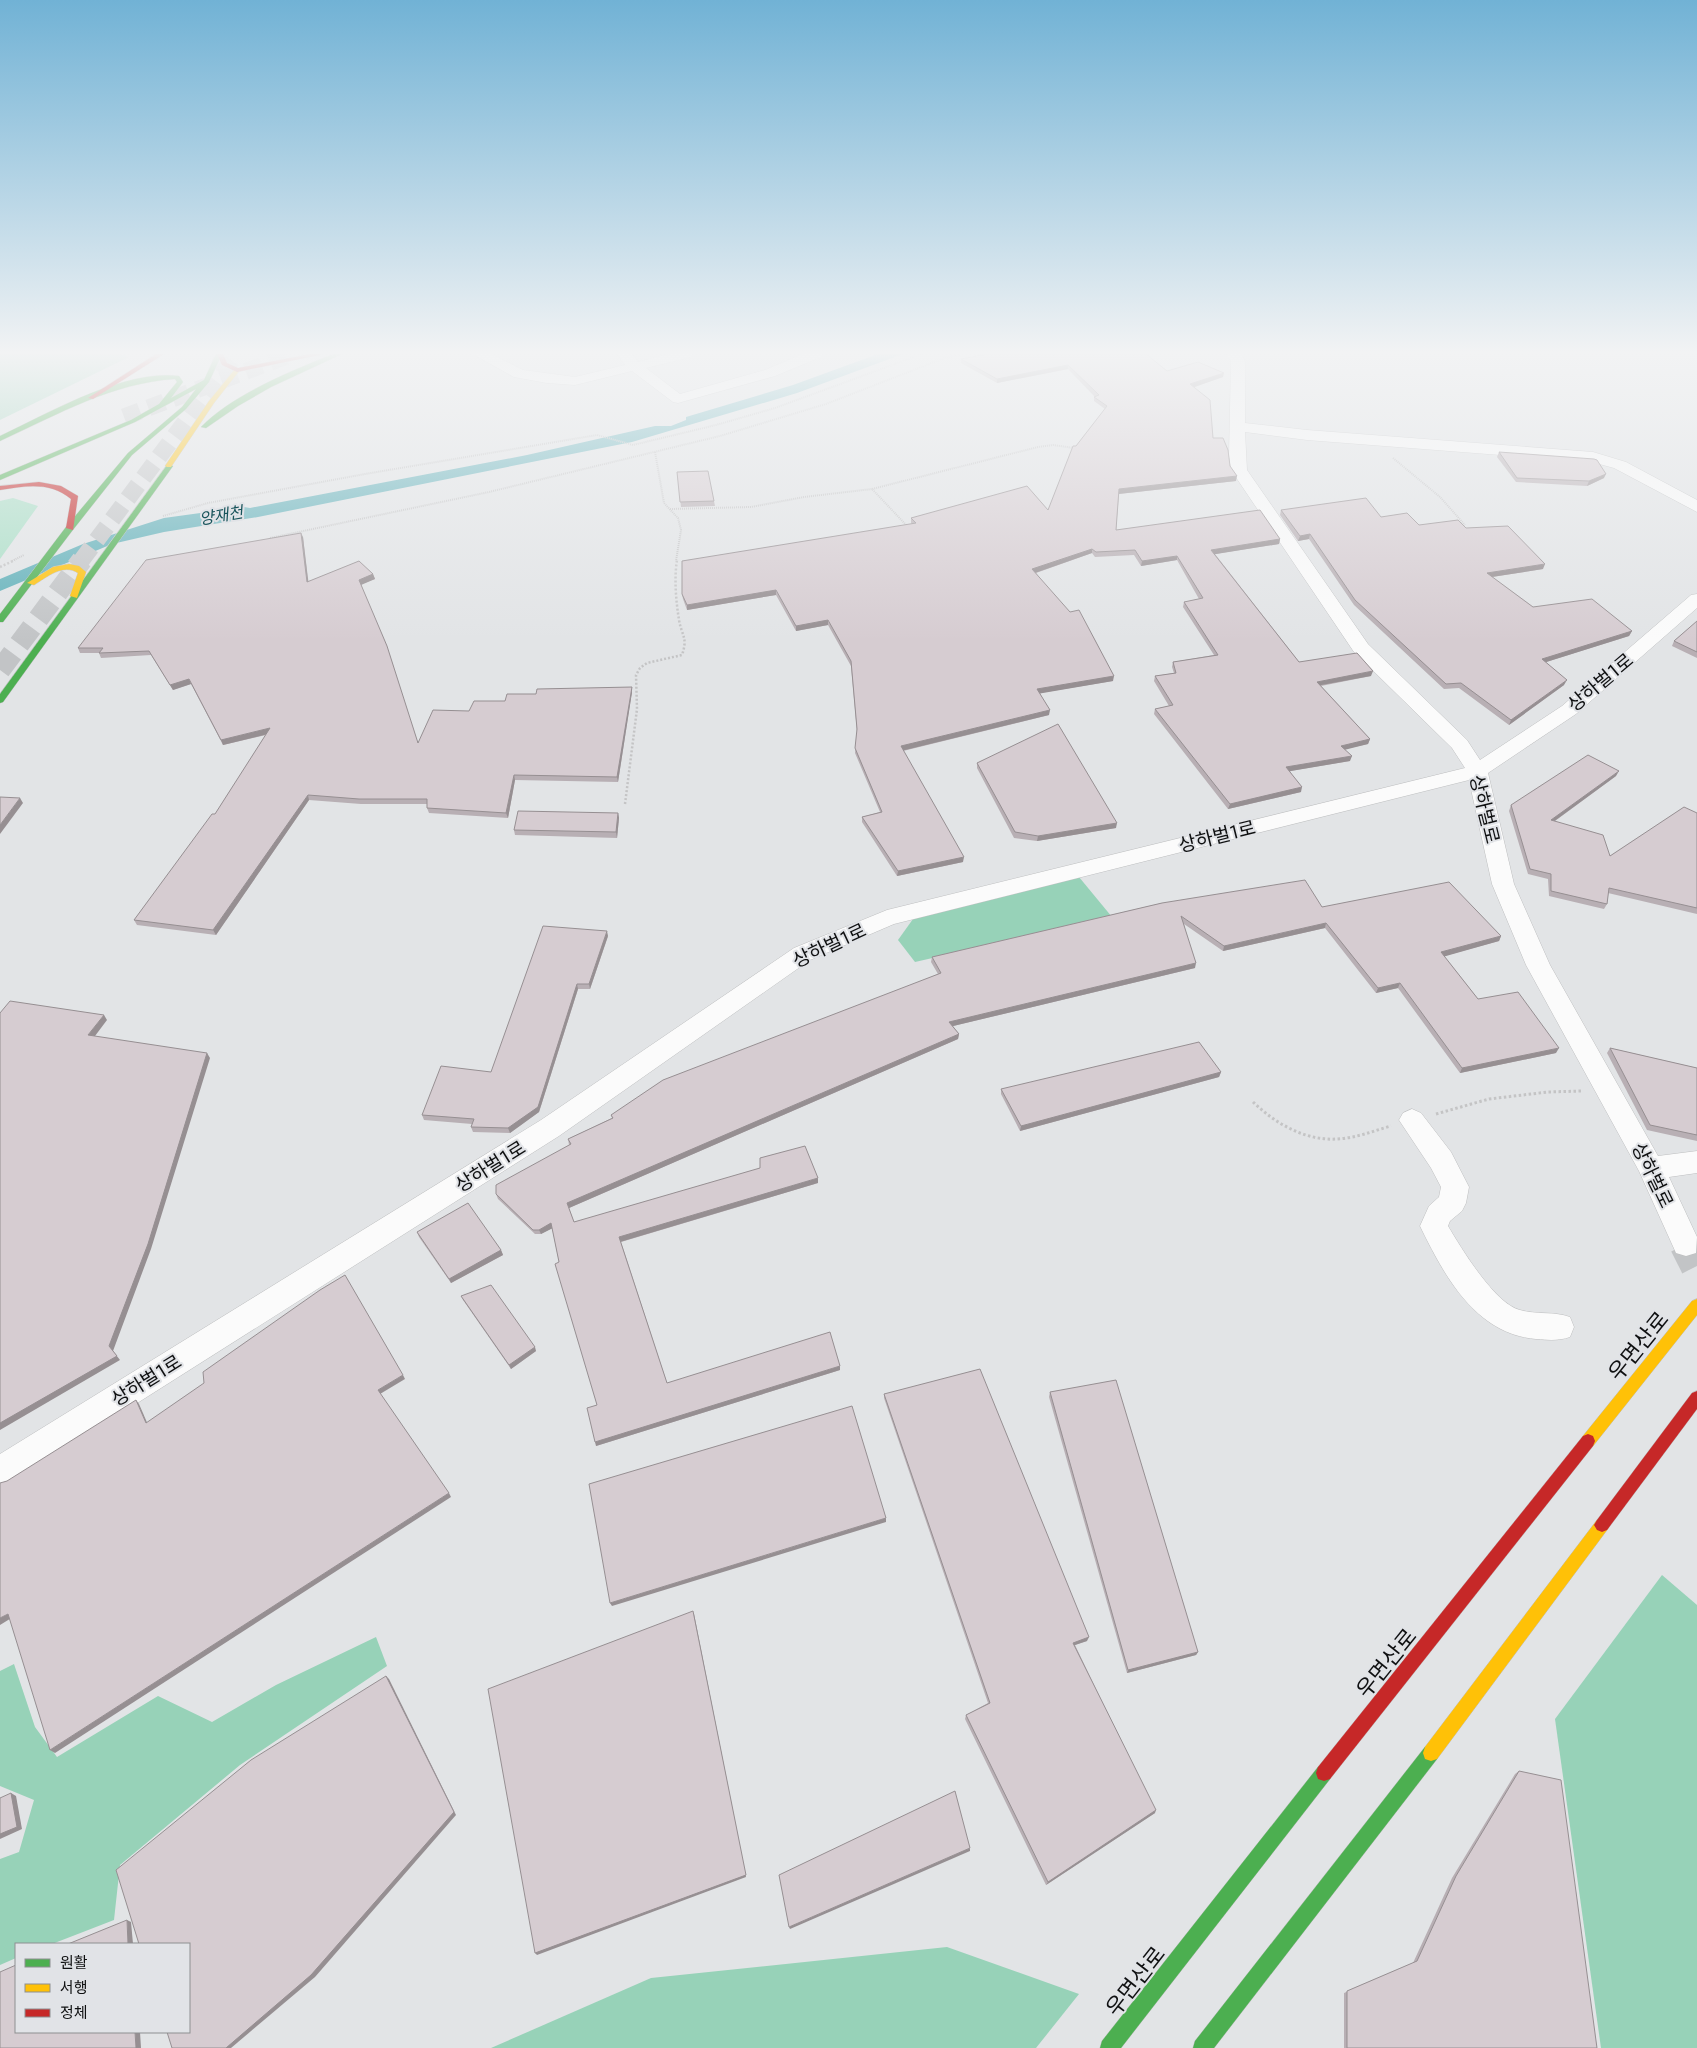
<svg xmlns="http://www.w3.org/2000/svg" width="1697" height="2048" viewBox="0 0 1697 2048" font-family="Jost,'Noto Sans KR',sans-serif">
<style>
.green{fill:#a9dec6}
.forest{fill:#97d2b8}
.water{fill:#60b0b9}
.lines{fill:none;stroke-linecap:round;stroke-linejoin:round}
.secondary-tunnel-far1{stroke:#c2c4c6;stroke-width:17;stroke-dasharray:17 9;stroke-linecap:butt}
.secondary-tunnel{stroke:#c2c4c6;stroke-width:33;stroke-dasharray:33 17;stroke-linecap:butt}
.highway-tunnel-far1{stroke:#c2c4c6;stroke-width:17;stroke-dasharray:17 9;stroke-linecap:butt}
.highway-tunnel{stroke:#c2c4c6;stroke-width:21;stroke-dasharray:21 11;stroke-linecap:butt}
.street-casing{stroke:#bebfc0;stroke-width:1}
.fast-casing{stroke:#bebfc0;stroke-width:1}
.slow-casing{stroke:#bebfc0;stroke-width:1}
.jam-casing{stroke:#bebfc0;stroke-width:1}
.path-far2{stroke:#c4c4c5;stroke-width:2;stroke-dasharray:1 1;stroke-linecap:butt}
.path-far1{stroke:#c4c4c5;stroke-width:2.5;stroke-dasharray:2 2;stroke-linecap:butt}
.path{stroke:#c4c4c5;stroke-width:3;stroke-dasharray:2.5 2.5;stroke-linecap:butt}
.street{fill:#fbfbfb;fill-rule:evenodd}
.fast{fill:#4caf50;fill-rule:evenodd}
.slow{fill:#ffc107;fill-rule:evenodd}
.jam{fill:#c62828;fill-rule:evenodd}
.wall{fill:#b8afb4}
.shaded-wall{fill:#968f92}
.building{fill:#d6ccd1;stroke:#968f92}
.labels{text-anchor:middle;stroke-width:4;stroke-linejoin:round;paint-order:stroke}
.far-water-label{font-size:16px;font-style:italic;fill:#18545b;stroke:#e1e3e7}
.street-label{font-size:19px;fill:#0f1011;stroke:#e1e3e7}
.near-street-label{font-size:22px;fill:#0f1011;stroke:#e1e3e7}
</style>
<rect width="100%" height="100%" fill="#e2e4e6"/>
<path class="green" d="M13,498L38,506L0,559V501Z"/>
<g class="forest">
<path d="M0,354H120L129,357L0,420Z"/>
<path d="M1079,877L1112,917L915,962L898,940L913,919Z"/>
<path d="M1662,1575L1697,1605V2048H1601L1555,1719Z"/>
<path d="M376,1637L387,1666L240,1765L120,1865L114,1920L52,1944H16V1958L0,1965V1859L19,1852L34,1800L0,1786V1671L14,1664L35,1727L57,1757L158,1696L212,1722L276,1685Z"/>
<path d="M947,1947L1079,1994L1036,2048H491L651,1978Z"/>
</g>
<path class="water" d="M878,354H903L797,393L632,442L258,517L164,532L112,544L0,591V579L83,544L164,518L244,507L250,508L527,455L655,426H671L686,420V417L793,385Z"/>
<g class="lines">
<path class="secondary-tunnel-far1" d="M124,417L292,354"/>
<path class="secondary-tunnel" d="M1686,1244L1697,1266"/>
<path class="highway-tunnel-far1" d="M81,561L236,354"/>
<path class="highway-tunnel" d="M0,670L82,560"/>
<g class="street-casing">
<g id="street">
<path d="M473,354H491L523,370L575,377L625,365L617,354H632L638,362L668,354H693L691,357L646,368L680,394L765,370L803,354H823L821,357L775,376L678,403L673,402L632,371L575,385L547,383L514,377Z"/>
<path d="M1227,354H1241L1245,362V423L1307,430L1593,452L1626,462L1697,500V512L1614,468L1592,462L1307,440L1245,432L1247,470L1368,644L1467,740L1480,760L1562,706L1691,595L1697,594V608L1576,714L1488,773L1514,884L1550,965L1658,1156L1697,1151V1173L1669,1177L1697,1237L1696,1253L1686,1256L1676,1253L1639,1171L1526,965L1492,884L1469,780L894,924L810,960L559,1136L11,1483L0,1488V1454L541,1120L794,948L887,910L1465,768L1452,748L1354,652L1231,470L1229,456L1231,362Z"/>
<path d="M1412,1109L1421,1113L1451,1152L1469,1187L1466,1203L1462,1211L1450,1221L1448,1226C1461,1248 1495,1304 1520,1310C1537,1315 1553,1311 1570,1317L1574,1327L1570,1337C1558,1341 1548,1340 1536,1339C1475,1334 1444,1275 1420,1226L1429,1206L1439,1197L1441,1187L1431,1168L1399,1120L1403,1113Z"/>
</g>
</g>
<g class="fast-casing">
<g id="fast">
<path d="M216,354H222L209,382L186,409L132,455L72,531L3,622H0V614L66,527L128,453L182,407L196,389L135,422L0,480V475L131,420L159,404L177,382L175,379C112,383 59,414 2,440L0,441V436C49,413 124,369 179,376L183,382L171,398L204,380Z"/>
<path d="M333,354H342L271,387L238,406L206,428L201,427C232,395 291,371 333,354Z"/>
<path d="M167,465L173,466L3,702L0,703V694Z"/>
<path d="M1431,1745L1437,1747L1439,1753L1437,1759L1214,2048H1193L1195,2041L1425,1747Z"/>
<path d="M1324,1765L1330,1767L1332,1773L1330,1779L1121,2048H1100L1102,2041L1318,1767Z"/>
</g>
</g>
<g class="slow-casing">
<g id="slow">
<path d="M235,369L240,370L214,403L171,467H167L165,466L209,401Z"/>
<path d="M69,564L79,566L86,572L77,598L70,596L78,573C63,563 47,577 34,585L27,583L53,567Z"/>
<path d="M1697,1299V1315L1593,1446L1588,1448L1583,1446L1581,1441L1583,1436L1692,1301Z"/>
<path d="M1602,1518L1607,1520L1610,1525L1607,1530L1437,1759L1431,1761L1425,1759L1423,1753L1425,1747L1597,1520Z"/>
</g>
</g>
<g class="jam-casing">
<g id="jam">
<path d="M156,354H164L93,399L88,398Z"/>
<path d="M217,354H223L227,363L238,368L310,354H324L237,372L222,365Z"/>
<path d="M39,482L61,486L78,496L73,530L66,528L71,499C50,481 25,486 0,490V486Z"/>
<path d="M1697,1391V1409L1607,1530L1602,1532L1597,1530L1594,1525L1597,1520L1692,1393Z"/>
<path d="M1588,1434L1593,1436L1595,1441L1593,1446L1330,1779L1324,1781L1318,1779L1316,1773L1318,1767L1583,1436Z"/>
</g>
</g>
<g class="path-far2">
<path d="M655,452L664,503L678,518L681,530L676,561"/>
<path d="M1393,458L1440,497L1465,525"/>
<path d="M670,509L751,507L804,497L872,489"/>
<path d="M163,516L208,503L365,474L597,435L633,445L716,425L775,408L922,354"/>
<path d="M909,528L872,489L1038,447L1053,445L1074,448"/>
<path d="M270,538L489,492L720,436L826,404L942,359L961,354"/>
<path d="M12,561L24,555"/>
</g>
<g class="path-far1">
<path d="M0,567L15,560"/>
<path d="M625,804L637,709L636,675L640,668L647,663L682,655C688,637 682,637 679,620C676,601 674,579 677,560"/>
</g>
<g class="path">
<path d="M1253,1102C1278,1126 1311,1144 1346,1138C1362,1136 1376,1130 1391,1126"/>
<path d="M1436,1114L1489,1099L1548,1092L1582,1091"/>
</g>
<use href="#street" class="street"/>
<use href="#fast" class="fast"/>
<use href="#slow" class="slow"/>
<use href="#jam" class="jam"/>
</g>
<g class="wall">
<path d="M961,359L1167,371L1223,377L1193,387L1213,438L1230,466L1236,481L1119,494L1116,530L1280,539L1279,544L1215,554L1299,662L1371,676L1321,686L1370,739L1368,744L1345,749L1350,761L1290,771L1301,792L1228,809L1154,714L1155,709L1169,706L1154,681L1155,676L1174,673L1172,667L1173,662L1214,655L1183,607L1184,602L1199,599L1177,560L1141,566L1134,555L1095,557L1092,553L1036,573L1113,681L1040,693L1049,715L903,751L963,862L897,876L862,822V817L880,812L855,753L857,732L851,666L828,625L796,631L776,595L687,610L683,599L682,594L912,524L911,523V518L1048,510L1076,446L1105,409L1094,401V397H1095L1068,369L997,383L961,363Z"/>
<path d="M1499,452L1604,478L1587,486L1516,482L1497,457Z"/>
<path d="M677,472L714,501L715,506L681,507Z"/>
<path d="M1281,510L1381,517L1419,525L1466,528L1543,569L1492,577L1533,607L1632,631L1629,636L1546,662L1564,685L1509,725L1459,688L1444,689L1354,605L1309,539L1298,541L1280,515Z"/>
<path d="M303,537L308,581L373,574L375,579L361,584L418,743L469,711L536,694L632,687V692L618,782L515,780L508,818L429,813L427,808V804H361L309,800L216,935L137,925L134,920L215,814L266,735L223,745L191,684L173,690L151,655L101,658L99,653H80L78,648Z"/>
<path d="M1697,621V658L1672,646L1674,641Z"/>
<path d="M977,763L1116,828L1037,841L1014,838L977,768Z"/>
<path d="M1616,776L1555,821L1610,856L1697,813V914L1608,893L1607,904L1604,909L1549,896L1548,879L1528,874L1509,811L1511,805Z"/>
<path d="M618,813L619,818L617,838L515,835L514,830Z"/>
<path d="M1162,903L1322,907L1501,936L1499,941L1444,956L1478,999L1556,1053L1460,1073L1398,988L1376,993L1325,928L1223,951L1184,924L1195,968L953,1026L959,1034L958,1039L569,1208L574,1222L818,1183L621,1242L667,1383L840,1370L596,1446L597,1405L559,1262L552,1228L541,1234H535L498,1199L496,1194L569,1145L568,1139L612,1118L611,1115L938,974L931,962L932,957Z"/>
<path d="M608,936L590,989H578L539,1112L510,1133L473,1132L471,1127L472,1124L424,1120L422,1115L491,1072Z"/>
<path d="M1610,1048L1697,1068V1141L1647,1130L1607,1053Z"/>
<path d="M1221,1072L1219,1077L1020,1131L1001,1094V1089Z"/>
<path d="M417,1232L501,1250L503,1255L451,1283L419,1237Z"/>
<path d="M461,1296L536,1351L511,1369L463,1300Z"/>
<path d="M1050,1392L1198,1652L1196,1655L1127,1673L1049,1397Z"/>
<path d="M884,1394L1087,1641L1075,1645L1155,1813L1046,1885L965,1719L966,1715L988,1703L884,1398Z"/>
<path d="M1519,1771L1597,2048H1344V1993L1413,1963L1452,1878L1515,1774Z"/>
</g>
<g class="shaded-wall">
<path d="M1068,365V369L997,383V379Z"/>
<path d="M1224,373L1223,377L1189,389L1190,384Z"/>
<path d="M1606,474L1604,478L1587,486L1589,481Z"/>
<path d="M1237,476L1236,481L1118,494L1119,489Z"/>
<path d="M301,533L303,537L309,587L307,582Z"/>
<path d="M1310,534L1309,539L1298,541L1300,536Z"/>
<path d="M1280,539L1279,544L1210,555L1211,550Z"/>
<path d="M1092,549V553L1032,574V569Z"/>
<path d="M1177,556V560L1141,566L1142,561Z"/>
<path d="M1545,564L1543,569L1485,578L1487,573Z"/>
<path d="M373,574L375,579L361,585L359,580Z"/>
<path d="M776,590V595L687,610V605Z"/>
<path d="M828,620V625L796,631V626Z"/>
<path d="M1632,631L1629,636L1540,664L1542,659Z"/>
<path d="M1373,671L1371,676L1316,686L1317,682Z"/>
<path d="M1114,676L1113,681L1037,694V689Z"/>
<path d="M189,679L191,684L173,690L170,685Z"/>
<path d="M1567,680L1564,685L1509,725L1511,720Z"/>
<path d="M632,687V692L618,782L617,777Z"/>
<path d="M1050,710L1049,715L901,751V746Z"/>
<path d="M270,728L272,733L223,745L221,740Z"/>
<path d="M1370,739L1368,744L1340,751L1341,746Z"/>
<path d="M1352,756L1350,761L1285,772L1286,767Z"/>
<path d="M1619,771L1616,776L1549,825L1551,820Z"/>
<path d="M514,775L515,780L508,818L506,813Z"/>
<path d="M1302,787L1301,792L1228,809L1230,804Z"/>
<path d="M308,795L309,800L216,935L213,930Z"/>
<path d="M20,798L23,803L0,834V825Z"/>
<path d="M618,813L619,818L617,838L616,832Z"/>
<path d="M1117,823L1116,828L1037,841L1038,836Z"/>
<path d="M964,857L963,862L897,876L898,871Z"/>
<path d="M1326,923L1325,928L1223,951L1224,946Z"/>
<path d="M607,931L608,936L590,989L589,984Z"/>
<path d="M1501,936L1499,941L1439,958L1441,952Z"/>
<path d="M1196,963L1195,968L949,1027V1022Z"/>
<path d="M1400,983L1398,988L1376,993L1378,988Z"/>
<path d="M577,984L578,989L539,1112L510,1133L508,1128Z"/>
<path d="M104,1015L107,1020L92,1040L88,1035Z"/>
<path d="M959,1034L958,1039L569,1208L567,1203Z"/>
<path d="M1559,1048L1556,1053L1460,1073L1462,1068Z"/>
<path d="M207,1053L210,1058L151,1249L113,1351L120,1360L0,1430V1423L109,1346Z"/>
<path d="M1221,1072L1219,1077L1020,1131L1021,1126Z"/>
<path d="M818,1178V1183L620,1242L619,1237Z"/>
<path d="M551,1223L553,1228L541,1234L539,1230Z"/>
<path d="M501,1250L503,1255L451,1283L449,1279Z"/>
<path d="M535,1347L536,1351L511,1369L509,1365Z"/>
<path d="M840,1366V1370L596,1446L595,1442Z"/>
<path d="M403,1375L405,1379L380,1394L378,1390Z"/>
<path d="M136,1400L139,1404L149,1427L146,1423Z"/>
<path d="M449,1493L451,1497L55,1753L50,1750Z"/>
<path d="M886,1518V1522L612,1606L610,1603Z"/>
<path d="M8,1614L13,1617L0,1625V1618Z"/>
<path d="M694,1614L746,1877L537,1955L535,1953Z"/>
<path d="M1089,1637L1087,1641L1072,1646L1073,1643Z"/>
<path d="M1198,1652L1196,1655L1127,1673L1128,1670Z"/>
<path d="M386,1676L389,1679L456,1815L315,1977L231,2048H226Z"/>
<path d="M11,1793L16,1796L22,1829L0,1839V1834Z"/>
<path d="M1156,1810L1155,1813L1046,1885L1048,1882Z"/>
<path d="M970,1848V1851L790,1929L789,1927Z"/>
<path d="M127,1920L131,1922L133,1944H128Z"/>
<path d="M135,2032H140L141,2048H136Z"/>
</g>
<g class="building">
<path d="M987,354H1146L1167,371L1198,362L1224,373L1190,384L1210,400L1213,438H1223L1228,450L1230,466L1237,476L1119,489L1116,530L1260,510L1280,539L1211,550L1299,662L1357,653L1373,671L1317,682L1370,739L1341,746L1352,756L1286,767L1302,787L1230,804L1155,709L1173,705L1155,676L1176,673L1173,662L1218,655L1184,602L1203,598L1177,556L1142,561L1135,550L1096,552L1092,549L1032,569L1070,612L1079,610L1114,676L1037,689L1050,710L901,746L964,857L898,871L862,817L882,812L855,748L857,729L851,661L828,620L796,626L776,590L687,605L682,594V561L916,523L911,518L1027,486L1048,510L1073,446H1076L1107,406L1094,397L1099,395L1068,365L997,379L961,359Z"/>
<path d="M1499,452L1594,459L1597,460L1606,474L1589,481L1517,478Z"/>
<path d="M708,471L714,501L680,502L677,472Z"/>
<path d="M1366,498L1381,517L1407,513L1419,525L1458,520L1466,528L1508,526L1545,564L1487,573L1533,607L1592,599L1632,631L1542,659L1567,680L1511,720L1461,683L1446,684L1355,600L1310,534L1300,536L1281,510Z"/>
<path d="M301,533L307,582L359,561L373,574L359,580L387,646L418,743L433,710L469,711L474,701H505L507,694H536L537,689L632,687L617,777L514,775L506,813L427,808V799H359L308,795L213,930L134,920L212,814H215L270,728L221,740L189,679L170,685L149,651L99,653L103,648H78L146,560Z"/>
<path d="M1697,621V652L1674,641Z"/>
<path d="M1058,724L1117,823L1038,836L1015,832L977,763Z"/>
<path d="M1588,755L1619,771L1551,820L1603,835L1610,856L1684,807L1697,813V908L1609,888L1607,904L1551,891V874L1530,869L1511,805Z"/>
<path d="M0,797L20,798L0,825Z"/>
<path d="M518,811L618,813L616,832L514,830Z"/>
<path d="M1305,880L1322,907L1449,882L1501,936L1441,952L1478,999L1518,992L1559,1048L1462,1068L1400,983L1378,988L1326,923L1224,946L1181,916L1196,963L949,1022L959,1034L567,1203L574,1222L760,1168V1158L805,1146L818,1178L619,1237L667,1383L830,1332L840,1366L595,1442L587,1408L597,1405L555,1264L559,1262L551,1223L539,1230H533L496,1194V1185L571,1144L568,1139L613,1118L611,1115L663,1080L941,973L932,957L1162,903Z"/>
<path d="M543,926L607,931L589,984H577L538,1107L508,1128L471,1127L474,1119L422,1115L441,1066L491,1072Z"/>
<path d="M10,1001L104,1015L88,1035L207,1053L148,1244L109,1346L117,1356L0,1423V1013Z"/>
<path d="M1199,1042L1221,1072L1021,1126L1001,1089Z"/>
<path d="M1610,1048L1697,1068V1135L1650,1125Z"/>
<path d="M468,1203L501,1250L449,1279L417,1232Z"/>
<path d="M345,1275L403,1375L378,1390L449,1493L50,1750L8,1614L0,1618V1483L7,1481L136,1400L146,1423L204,1383L203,1372L320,1290Z"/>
<path d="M491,1285L535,1347L509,1365L461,1296Z"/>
<path d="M980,1369L1089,1637L1073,1643L1156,1810L1048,1882L966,1715L990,1703L884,1394Z"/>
<path d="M1116,1380L1198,1652L1128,1670L1050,1392Z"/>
<path d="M852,1406L886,1518L610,1603L589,1484Z"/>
<path d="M693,1611L746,1875L535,1953L488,1689Z"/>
<path d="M386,1676L454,1812L311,1975L226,2048H172L167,2032H189V1944H139L116,1870L251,1760Z"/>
<path d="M1519,1771L1561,1780L1597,2048H1347V1991L1417,1961L1456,1876Z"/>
<path d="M955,1791L970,1848L789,1927L779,1875Z"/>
<path d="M11,1793L17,1827L0,1834V1798Z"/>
<path d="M127,1920L128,1944H68Z"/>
<path d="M16,1965V2032H135L136,2048H0V1972Z"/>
</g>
<linearGradient id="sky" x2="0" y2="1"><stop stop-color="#71b2d5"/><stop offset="0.55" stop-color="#f2f3f4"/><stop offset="1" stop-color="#f2f3f4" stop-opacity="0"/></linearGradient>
<rect width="1697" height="641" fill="url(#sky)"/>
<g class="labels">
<g class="far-water-label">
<text transform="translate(221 515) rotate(-10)" y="6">양재천</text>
</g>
<g class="street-label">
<text transform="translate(1600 682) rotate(-40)" y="7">상하벌1로</text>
<text transform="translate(1485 809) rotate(76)" y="7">상하벌로</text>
<text transform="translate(1217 836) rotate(-14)" y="7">상하벌1로</text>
<text transform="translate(829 945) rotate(-25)" y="7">상하벌1로</text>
<text transform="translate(490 1166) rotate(-32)" y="7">상하벌1로</text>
<text transform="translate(1653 1175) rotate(64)" y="7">상하벌로</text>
<text transform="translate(146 1380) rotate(-32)" y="7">상하벌1로</text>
</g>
<g class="near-street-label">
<text transform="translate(1638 1346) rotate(-51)" y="8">우면산로</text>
<text transform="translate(1386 1663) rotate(-51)" y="8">우면산로</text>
<text transform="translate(1135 1981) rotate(-52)" y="8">우면산로</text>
</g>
</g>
<rect x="15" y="1943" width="175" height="90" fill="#e1e3e7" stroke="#8d8f91"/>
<rect x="25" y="1959" width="25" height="8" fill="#4caf50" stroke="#8d8f91"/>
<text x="60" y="1968" font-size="15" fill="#0f1011">원활</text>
<rect x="25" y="1984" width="25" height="8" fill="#ffc107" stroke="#8d8f91"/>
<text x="60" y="1993" font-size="15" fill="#0f1011">서행</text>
<rect x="25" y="2009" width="25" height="8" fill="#c62828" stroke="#8d8f91"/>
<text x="60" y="2018" font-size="15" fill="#0f1011">정체</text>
</svg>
